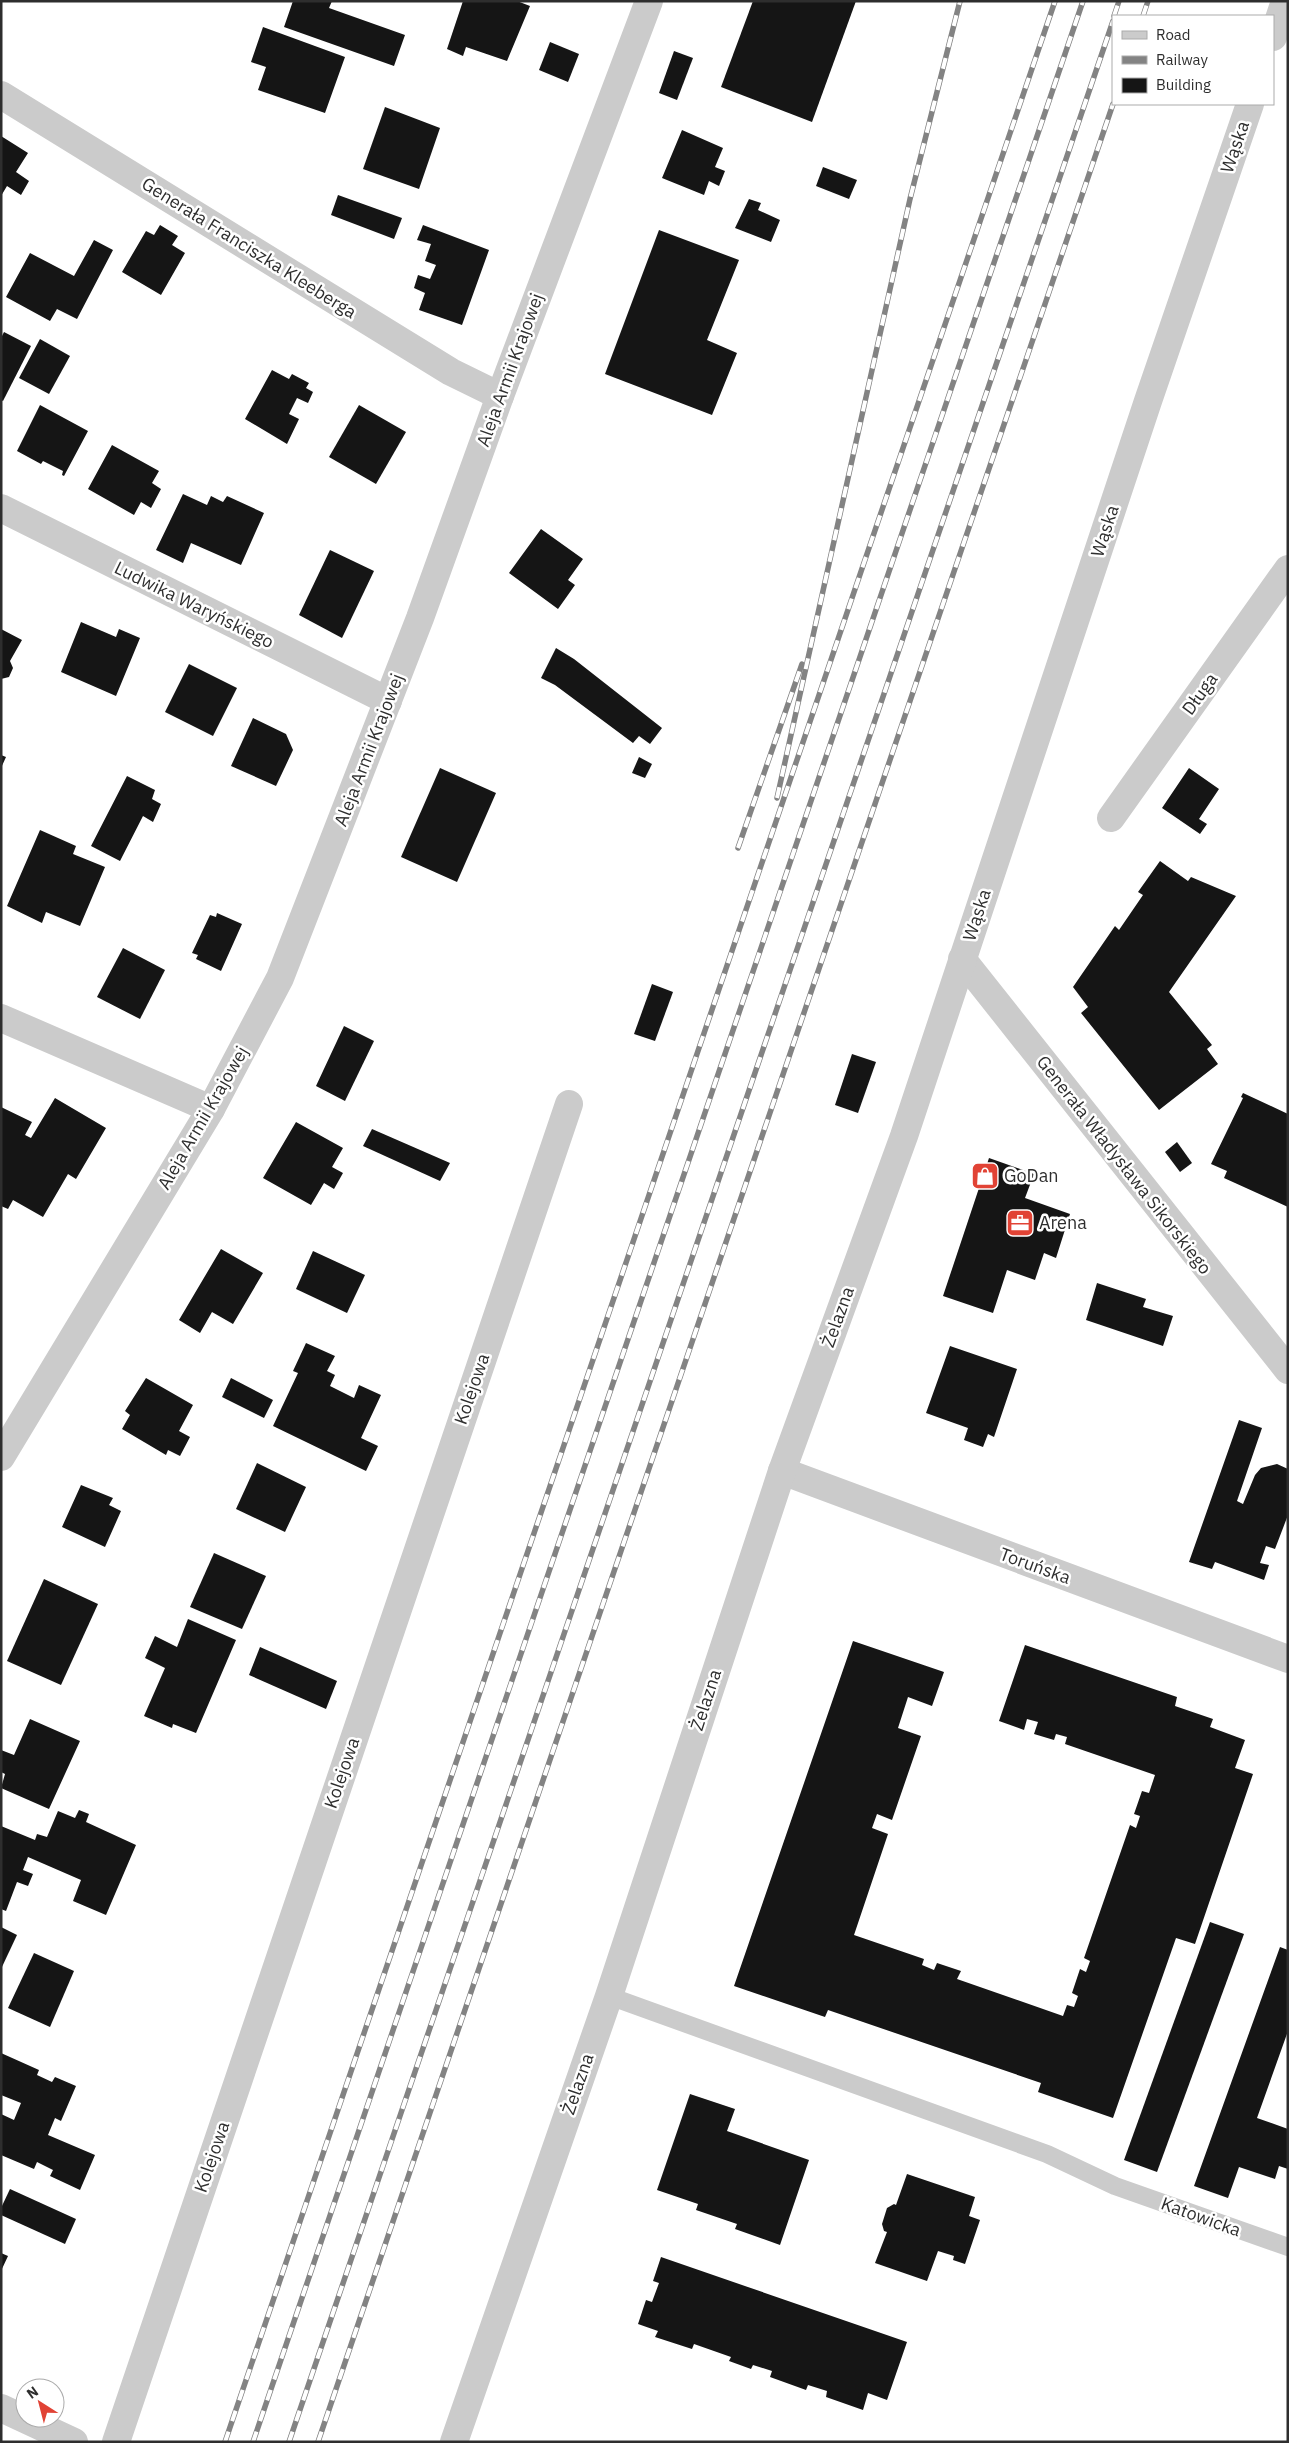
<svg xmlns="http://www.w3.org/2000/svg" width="1289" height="2443" viewBox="0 0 1289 2443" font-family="'IBM Plex Sans',sans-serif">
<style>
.building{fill:#151515}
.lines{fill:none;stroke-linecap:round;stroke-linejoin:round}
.service{stroke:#cbcbcb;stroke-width:18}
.minor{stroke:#cbcbcb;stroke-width:28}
.tertiary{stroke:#cbcbcb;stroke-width:28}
.rail-casing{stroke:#838383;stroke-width:5.5}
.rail{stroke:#fff;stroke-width:4;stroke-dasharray:11;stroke-linecap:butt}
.labels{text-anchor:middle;stroke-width:5;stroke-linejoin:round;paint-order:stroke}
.street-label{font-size:18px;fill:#2e2e2e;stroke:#fff}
.poi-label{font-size:18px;fill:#2e2e2e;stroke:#fff;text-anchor:start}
</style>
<rect width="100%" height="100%" fill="#fff"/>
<g class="building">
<path d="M293,1H332L329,8L405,35L394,66L284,27Z"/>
<path d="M463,1H517L530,6L507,61L466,47L463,56L447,49Z"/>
<path d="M753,1H856L812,122L721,87Z"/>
<path d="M263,27L345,57L325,113L258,90L266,67L251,62Z"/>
<path d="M550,42L579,54L568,82L539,70Z"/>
<path d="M674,51L693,58L677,100L659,93Z"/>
<path d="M385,107L440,128L419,189L363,169Z"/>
<path d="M682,130L723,148L715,167L725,171L719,186L709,181L704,195L662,178Z"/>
<path d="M1,136L28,153L16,172L29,181L21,195L7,186L1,196Z"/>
<path d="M823,167L857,180L849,199L816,186Z"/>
<path d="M338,195L402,218L394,239L331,215Z"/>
<path d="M749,199L761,203L758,210L780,220L771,242L735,228Z"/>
<path d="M160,225L178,236L172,245L185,253L161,295L122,272L146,231L154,235Z"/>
<path d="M423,225L489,250L462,325L419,310L425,293L414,288L418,275L430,279L436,265L425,261L431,244L417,240Z"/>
<path d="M659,230L739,260L707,340L737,353L712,415L605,374Z"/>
<path d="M94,240L113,250L77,319L57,309L50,321L6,297L30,253L74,276Z"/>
<path d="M4,332L31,346L3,401L1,400V338Z"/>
<path d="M40,339L70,356L49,394L19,378Z"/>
<path d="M272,370L289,379L292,374L309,383L306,388L313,392L308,403L297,398L289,414L299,419L287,444L245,419Z"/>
<path d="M40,405L88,431L64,476L62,475L63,471L43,461L41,464L17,451Z"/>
<path d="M359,405L406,432L376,484L329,457Z"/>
<path d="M112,445L159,471L152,483L161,489L151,508L141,502L134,515L88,489Z"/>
<path d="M183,494L207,505L211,496L223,502L227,496L264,513L241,565L191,543L183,563L156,550Z"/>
<path d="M541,529L583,559L568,580L575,585L558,609L509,573Z"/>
<path d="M330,550L374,571L342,638L299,615Z"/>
<path d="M81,622L116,637L119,629L140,638L116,696L61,672Z"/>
<path d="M1,629L22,640L10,661L13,668L9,677L1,679Z"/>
<path d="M556,648L574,659L662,728L650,744L639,736L633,743L555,685L541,678Z"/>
<path d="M189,664L237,688L213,736L165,712Z"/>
<path d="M253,718L286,734L293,750L276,786L231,766Z"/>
<path d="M1,755L6,757L1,768Z"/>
<path d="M639,757L652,764L645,778L632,773Z"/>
<path d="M440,768L496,793L457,882L401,857Z"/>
<path d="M1189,768L1219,789L1199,819L1207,824L1200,834L1162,808Z"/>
<path d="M127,776L155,790L152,799L161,804L153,822L143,816L120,861L91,846Z"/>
<path d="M40,830L76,846L73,854L105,867L80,926L46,912L42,923L7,906Z"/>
<path d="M1160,861L1188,881L1191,877L1236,896L1169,992L1212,1045L1207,1049L1218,1064L1159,1110L1081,1013L1088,1007L1073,987L1115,926L1119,930L1143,895L1138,892Z"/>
<path d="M217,913L242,924L221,971L196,959L198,955L192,953L210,915L216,917Z"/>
<path d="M123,948L165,970L140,1019L97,997Z"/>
<path d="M652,984L673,992L655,1041L634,1034Z"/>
<path d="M344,1026L374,1041L345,1101L316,1086Z"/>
<path d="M852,1054L876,1062L858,1113L835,1105Z"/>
<path d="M1243,1093L1288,1114V1207L1224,1178L1227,1171L1211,1164L1243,1098L1241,1097Z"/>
<path d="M55,1098L106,1128L76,1179L68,1174L43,1217L13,1200L8,1209L1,1206V1107L32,1122L25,1135L31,1138Z"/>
<path d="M296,1122L343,1148L332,1167L343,1173L334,1189L324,1183L311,1205L263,1178Z"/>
<path d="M372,1129L450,1163L440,1181L363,1146Z"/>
<path d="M1177,1142L1192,1163L1180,1172L1165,1152Z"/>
<path d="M989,1158L1034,1174L1025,1198L1070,1214L1056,1258L1044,1253L1035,1280L1007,1270L993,1313L943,1296Z"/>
<path d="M221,1249L263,1273L233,1324L212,1312L200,1333L179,1320Z"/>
<path d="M313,1251L365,1275L347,1313L296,1289Z"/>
<path d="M1097,1283L1146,1299L1143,1307L1173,1316L1163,1346L1086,1320Z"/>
<path d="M306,1343L335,1356L327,1371L335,1375L330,1386L354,1398L359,1385L381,1395L361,1438L378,1446L366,1471L273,1426L298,1373L293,1371Z"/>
<path d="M950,1346L1017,1369L994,1437L988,1434L983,1447L964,1440L968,1428L926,1413Z"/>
<path d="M146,1378L193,1405L179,1431L190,1437L180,1456L168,1450L166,1455L122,1429L130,1415L125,1411Z"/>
<path d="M231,1378L273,1400L264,1418L222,1397Z"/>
<path d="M1239,1420L1262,1428L1237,1501L1243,1504L1255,1475L1261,1468L1277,1464L1288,1469V1515L1275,1549L1266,1546L1260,1563L1269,1565L1264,1580L1215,1562L1212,1569L1189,1562Z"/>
<path d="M257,1463L306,1487L285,1532L236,1509Z"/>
<path d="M81,1485L113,1498L109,1505L121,1511L105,1547L62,1527Z"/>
<path d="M214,1553L266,1576L242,1629L190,1607Z"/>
<path d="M44,1579L98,1604L61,1685L7,1661Z"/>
<path d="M188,1619L236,1640L196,1733L173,1724L172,1728L144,1716L165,1668L145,1658L155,1636L177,1647Z"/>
<path d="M853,1641L944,1672L932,1706L908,1697L898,1728L921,1736L892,1820L877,1814L872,1828L888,1834L854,1935L924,1959L922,1965L934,1970L937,1963L961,1971L957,1979L1063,2016L1067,2005L1074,2007L1078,1996L1072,1993L1080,1969L1086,1972L1090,1961L1084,1958L1130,1825L1136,1828L1140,1816L1134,1814L1142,1791L1149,1793L1155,1775L1065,1744L1067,1737L1056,1734L1054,1740L1034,1734L1038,1722L1027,1719L1024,1730L999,1721L1025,1645L1177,1697L1175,1706L1213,1719L1210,1727L1245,1740L1235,1768L1253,1774L1195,1944L1176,1938L1113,2118L1038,2092L1041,2083L828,2010L825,2017L734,1986Z"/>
<path d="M260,1647L337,1681L326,1709L249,1675Z"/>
<path d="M30,1719L80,1741L49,1809L1,1788L5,1774L1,1772V1750L14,1755Z"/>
<path d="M79,1810L89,1814L86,1822L136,1845L106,1915L73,1901L81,1880L28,1857L23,1870L33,1874L28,1886L17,1882L6,1911L1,1909V1826L35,1840L37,1834L47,1837L58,1811L75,1818Z"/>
<path d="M1210,1922L1244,1934L1157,2172L1124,2160Z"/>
<path d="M1,1927L17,1935L1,1969Z"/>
<path d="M1280,1947L1288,1950V2031L1257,2118L1288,2129V2169L1279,2166L1275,2179L1239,2167L1228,2198L1194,2186Z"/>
<path d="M34,1953L74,1971L50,2027L8,2008Z"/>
<path d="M1,2053L39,2070L37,2075L52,2082L55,2077L76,2086L61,2121L55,2118L48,2135L95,2155L80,2190L50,2176L53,2170L37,2162L34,2169L1,2155V2114L14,2120L21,2103L1,2095Z"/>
<path d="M690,2094L735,2109L727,2131L809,2160L780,2245L735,2229L737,2224L696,2210L698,2204L657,2190Z"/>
<path d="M907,2174L975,2197L969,2216L980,2220L965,2264L953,2260L954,2256L938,2251L927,2281L875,2263L887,2232L884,2231L882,2224L887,2208L894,2204L896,2205Z"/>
<path d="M10,2189L76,2219L65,2244L1,2215V2208Z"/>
<path d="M1,2253L8,2256L1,2271Z"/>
<path d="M661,2257L907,2342L887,2400L868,2393L863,2410L826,2397L827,2391L808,2385L806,2390L770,2377L772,2371L753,2365L751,2369L729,2361L731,2357L694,2344L692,2349L655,2337L658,2331L638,2324L646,2300L652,2302L659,2283L653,2281Z"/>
</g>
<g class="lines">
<path class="service" d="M609,1996L1047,2154L1115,2186L1288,2247"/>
<g class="minor">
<path d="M1273,37L1285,1"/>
<path d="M1,95L451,372L500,396"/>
<path d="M1,508L388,701"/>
<path d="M1111,818L1288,569"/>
<path d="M962,959L1288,1370"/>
<path d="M1,1018L211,1109"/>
<path d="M782,1471L1288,1659"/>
<path d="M1,2408L74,2442"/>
<path d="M116,2442L569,1104"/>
<path d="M454,2442L609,1996L782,1471L904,1136L1148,401L1250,104"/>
</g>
<path class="tertiary" d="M1,1457L211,1109L280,978L420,618L500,396L649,1"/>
<g class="rail-casing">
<g id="rail">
<path d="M1114,16L1119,1"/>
<path d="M1143,16L1148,1"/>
<path d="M777,798L910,199L960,1"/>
<path d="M738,848L802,664"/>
<path d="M225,2442L1055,1"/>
<path d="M253,2442L1083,1"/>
<path d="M289,2442L1113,21"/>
<path d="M318,2442L1113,104"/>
</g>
</g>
<use href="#rail" class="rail"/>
</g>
<defs>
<g id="shop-square" transform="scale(1.4375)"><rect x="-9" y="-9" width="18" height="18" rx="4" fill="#e14335" stroke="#fff"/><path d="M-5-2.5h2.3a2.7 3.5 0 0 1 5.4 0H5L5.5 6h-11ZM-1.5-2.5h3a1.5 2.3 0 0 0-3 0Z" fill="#fff"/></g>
<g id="office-square" transform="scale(1.4375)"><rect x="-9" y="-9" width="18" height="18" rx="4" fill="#e14335" stroke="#fff"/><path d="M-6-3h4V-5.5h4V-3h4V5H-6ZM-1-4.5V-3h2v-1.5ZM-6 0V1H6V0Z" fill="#fff"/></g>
</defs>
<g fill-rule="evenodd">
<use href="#shop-square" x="985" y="1176"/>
<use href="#office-square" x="1020" y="1223"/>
</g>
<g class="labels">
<g class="street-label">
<text transform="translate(1235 147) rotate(-71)" y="6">Wąska</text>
<text transform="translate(249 248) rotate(32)" y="6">Generała Franciszka Kleeberga</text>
<text transform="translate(510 370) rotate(-70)" y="6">Aleja Armii Krajowej</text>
<text transform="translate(1105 531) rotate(-72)" y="6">Wąska</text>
<text transform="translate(194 605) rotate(26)" y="6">Ludwika Waryńskiego</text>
<text transform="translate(1200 694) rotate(-54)" y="6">Długa</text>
<text transform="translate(369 750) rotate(-69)" y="6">Aleja Armii Krajowej</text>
<text transform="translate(977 915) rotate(-72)" y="6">Wąska</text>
<text transform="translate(203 1118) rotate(-60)" y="6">Aleja Armii Krajowej</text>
<text transform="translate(1124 1165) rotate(52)" y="6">Generała Władysława Sikorskiego</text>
<text transform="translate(838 1317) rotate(-70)" y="6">Żelazna</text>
<text transform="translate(472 1389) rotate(-71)" y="6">Kolejowa</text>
<text transform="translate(1035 1566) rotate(20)" y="6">Toruńska</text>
<text transform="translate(706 1700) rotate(-72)" y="6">Żelazna</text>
<text transform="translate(342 1773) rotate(-71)" y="6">Kolejowa</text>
<text transform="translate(578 2084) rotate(-71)" y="6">Żelazna</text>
<text transform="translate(212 2157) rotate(-71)" y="6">Kolejowa</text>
<text transform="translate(1201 2217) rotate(20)" y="6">Katowicka</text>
</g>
<g class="poi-label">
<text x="1004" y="1182">GoDan</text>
<text x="1039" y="1229">Arena</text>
</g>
</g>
<rect width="1289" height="2443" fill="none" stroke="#2e2e2e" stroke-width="5"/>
<rect x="1112" y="15" width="162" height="90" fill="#ffffff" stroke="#ababab"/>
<rect x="1122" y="31" width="25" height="8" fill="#cbcbcb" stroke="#ababab"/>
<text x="1156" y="40" font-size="15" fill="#2e2e2e">Road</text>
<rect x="1122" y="56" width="25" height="8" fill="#838383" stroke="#ababab"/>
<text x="1156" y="65" font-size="15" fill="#2e2e2e">Railway</text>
<rect x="1122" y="78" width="25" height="15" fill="#151515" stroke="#ababab"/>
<text x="1156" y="90" font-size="15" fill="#2e2e2e">Building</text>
<g transform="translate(40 2403) rotate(324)"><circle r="24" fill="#ffffff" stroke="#ababab"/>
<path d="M0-4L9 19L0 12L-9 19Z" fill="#e14335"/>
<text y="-8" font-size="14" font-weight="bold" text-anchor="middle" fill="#2e2e2e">N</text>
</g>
</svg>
